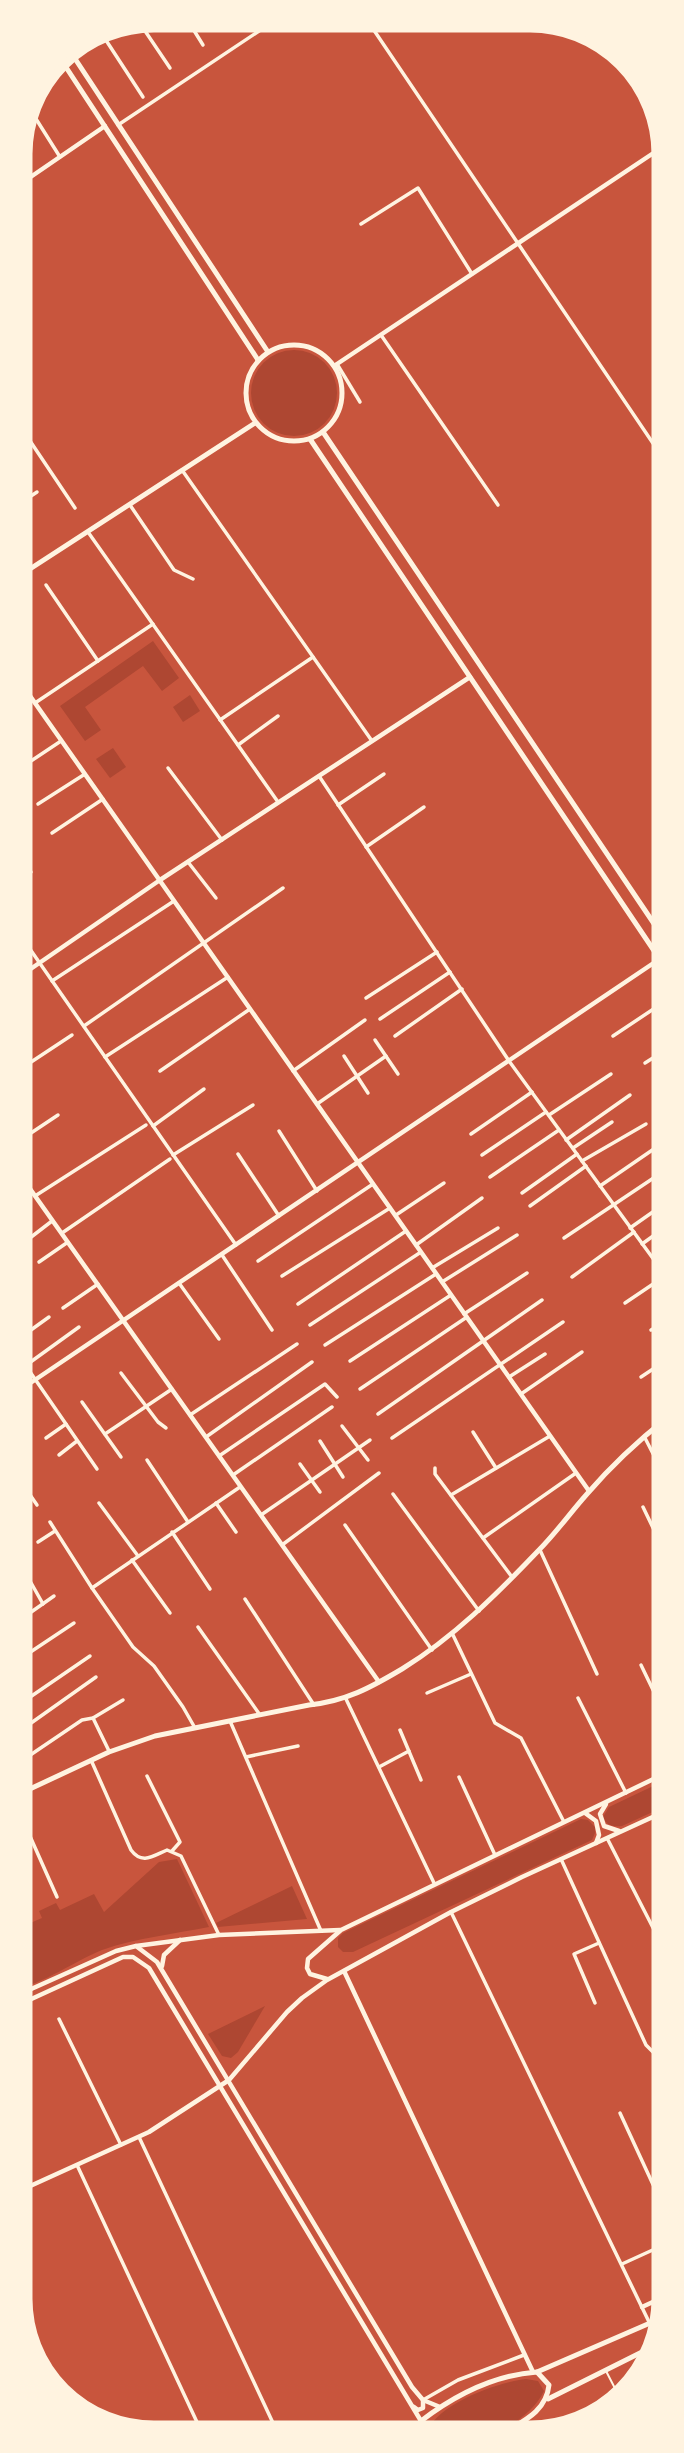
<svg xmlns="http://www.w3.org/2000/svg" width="684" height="2453" viewBox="0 0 684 2453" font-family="Literata,serif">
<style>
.green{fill:#ae4732}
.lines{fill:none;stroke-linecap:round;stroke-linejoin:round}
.service{stroke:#fff3e0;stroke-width:2}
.minor{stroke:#fff3e0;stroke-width:3.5}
.tertiary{stroke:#fff3e0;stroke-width:4.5}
.secondary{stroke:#fff3e0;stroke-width:5}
.rim{fill:none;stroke:#fff3e0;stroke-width:9}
</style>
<rect width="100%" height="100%" fill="#c8553d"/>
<g class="green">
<circle cx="294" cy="393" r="43"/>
<path d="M153,641L179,678L162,691L143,666L85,707L101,730L85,741L60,706Z"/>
<path d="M190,695L200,711L183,722L173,707Z"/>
<path d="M113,748L126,767L110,778L96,759Z"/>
<path d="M668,1779V1805L622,1826C613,1827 607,1826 603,1817L609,1807Z"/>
<path d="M581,1819L588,1820L595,1827V1833L592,1840L353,1952H343L338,1947V1938L343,1933Z"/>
<path d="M177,1859L209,1927C174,1934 136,1938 102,1950C78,1959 40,1986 17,1988V1942L25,1938L21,1927L42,1918L39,1911L56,1903L60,1910L94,1894L104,1912L159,1862Z"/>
<path d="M292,1886L307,1919L218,1927L216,1923Z"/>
<path d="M265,2006L238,2052L231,2058L222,2056L208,2034Z"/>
<path d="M526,2379L538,2381L544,2391C535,2411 508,2430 487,2435C472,2440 443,2436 426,2436C432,2405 498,2382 526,2379Z"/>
</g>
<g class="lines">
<path class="service" d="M606,2371L620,2398"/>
<g class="minor">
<path d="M185,16L203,45"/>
<path d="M365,17L667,464"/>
<path d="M137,19L170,68"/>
<path d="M98,28L143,97"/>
<path d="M74,58L131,20"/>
<path d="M26,103L60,157"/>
<path d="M118,125L280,17"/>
<path d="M361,224L418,188L472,274"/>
<path d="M381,335L498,505"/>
<path d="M337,364L360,402"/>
<path d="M16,420L75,508"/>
<path d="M182,470L372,741"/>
<path d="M130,505L174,570L193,579"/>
<path d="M16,506L37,492"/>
<path d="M88,532L278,802"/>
<path d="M16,543L19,547"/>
<path d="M46,585L98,661"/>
<path d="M35,703L153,624"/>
<path d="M16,705L30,696"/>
<path d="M220,720L313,657"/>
<path d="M238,745L278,716"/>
<path d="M16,748L27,763"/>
<path d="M168,768L222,840"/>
<path d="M16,771L61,741"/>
<path d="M319,776L509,1061L668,1279"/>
<path d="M38,804L85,774"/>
<path d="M338,805L384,774"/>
<path d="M52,833L103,799"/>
<path d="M366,847L424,807"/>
<path d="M16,851L31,872"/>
<path d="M188,862L216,898"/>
<path d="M16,929L236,1245"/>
<path d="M52,981L174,901"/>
<path d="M366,998L437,952"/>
<path d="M380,1019L450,972"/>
<path d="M84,1026L283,888"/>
<path d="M395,1036L462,989"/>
<path d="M613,1036L667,1000"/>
<path d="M375,1040L398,1074"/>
<path d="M344,1056L368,1093"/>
<path d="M105,1057L228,977"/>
<path d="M645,1063L667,1049"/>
<path d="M160,1071L250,1009"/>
<path d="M293,1071L365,1020"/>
<path d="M16,1072L72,1035"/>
<path d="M663,1092L667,1090"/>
<path d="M317,1104L386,1056"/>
<path d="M549,1115L611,1074"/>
<path d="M153,1126L204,1089"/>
<path d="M279,1131L317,1191"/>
<path d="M471,1134L532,1092"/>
<path d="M566,1140L630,1095"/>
<path d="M16,1143L58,1115"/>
<path d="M573,1148L612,1122"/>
<path d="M238,1154L279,1216"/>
<path d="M173,1155L253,1105"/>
<path d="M482,1155L546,1112"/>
<path d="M582,1161L646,1124"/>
<path d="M490,1177L559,1130"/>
<path d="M600,1186L664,1142"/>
<path d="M522,1193L577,1154"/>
<path d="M35,1196L146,1125"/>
<path d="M16,1200L30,1189"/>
<path d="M530,1206L586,1166"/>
<path d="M396,1215L444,1183"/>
<path d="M630,1228L667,1202"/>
<path d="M62,1233L170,1159"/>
<path d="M564,1238L667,1169"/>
<path d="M26,1241L52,1221"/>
<path d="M642,1244L667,1226"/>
<path d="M416,1245L482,1198"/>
<path d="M222,1255L272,1330"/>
<path d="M258,1261L373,1184"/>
<path d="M39,1262L68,1242"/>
<path d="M432,1268L498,1228"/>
<path d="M282,1276L390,1208"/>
<path d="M572,1277L634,1232"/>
<path d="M442,1282L517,1235"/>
<path d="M179,1283L219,1339"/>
<path d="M625,1303L665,1276"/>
<path d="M298,1304L406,1231"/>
<path d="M63,1308L98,1284"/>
<path d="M464,1314L527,1273"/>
<path d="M310,1325L421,1252"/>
<path d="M651,1330L668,1320"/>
<path d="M17,1340L49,1317"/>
<path d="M325,1345L436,1274"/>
<path d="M17,1353L97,1469"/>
<path d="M350,1361L451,1295"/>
<path d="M25,1366L79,1327"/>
<path d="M121,1373L158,1422L166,1428"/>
<path d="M509,1377L545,1354"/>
<path d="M641,1377L668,1359"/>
<path d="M360,1389L467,1317"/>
<path d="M521,1394L582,1352"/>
<path d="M82,1402L121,1457"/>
<path d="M378,1414L542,1300"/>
<path d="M190,1415L297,1344"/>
<path d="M342,1426L368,1460"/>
<path d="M473,1432L496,1468"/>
<path d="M105,1434L172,1389"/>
<path d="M206,1437L312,1362"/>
<path d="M46,1438L66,1424"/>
<path d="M392,1438L563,1322"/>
<path d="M645,1438L668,1483"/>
<path d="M320,1441L343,1477"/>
<path d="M59,1455L77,1441"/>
<path d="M219,1456L325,1384L337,1397"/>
<path d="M147,1460L188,1522"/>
<path d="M300,1464L320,1492"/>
<path d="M435,1468V1474L512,1577"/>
<path d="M233,1475L332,1407"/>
<path d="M17,1476L37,1505"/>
<path d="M393,1494L479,1611"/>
<path d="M451,1495L550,1436"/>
<path d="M99,1503L138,1556"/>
<path d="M216,1503L236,1532"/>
<path d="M643,1507L668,1559"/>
<path d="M261,1515L370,1440"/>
<path d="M50,1522L92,1588L133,1647L154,1666L183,1707L195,1728"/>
<path d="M345,1525L432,1650"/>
<path d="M172,1532L210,1589"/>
<path d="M483,1538L576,1473"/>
<path d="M38,1542L55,1531"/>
<path d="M282,1545L379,1473"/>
<path d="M17,1549L23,1560"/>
<path d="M540,1550L597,1674"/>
<path d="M132,1560L170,1613"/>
<path d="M30,1581L43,1604"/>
<path d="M92,1588L240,1487"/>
<path d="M245,1599L314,1705"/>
<path d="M17,1622L54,1596"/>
<path d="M198,1627L260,1715"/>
<path d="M453,1635L495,1723L521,1738L564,1822"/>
<path d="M17,1661L74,1623"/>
<path d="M641,1665L668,1721"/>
<path d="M427,1693L471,1674"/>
<path d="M578,1698L626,1793"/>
<path d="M346,1699L434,1883"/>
<path d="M17,1706L90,1656"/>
<path d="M93,1718L109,1751"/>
<path d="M230,1721L321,1931"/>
<path d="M400,1730L421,1780"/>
<path d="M17,1733L96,1677"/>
<path d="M246,1757L298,1746"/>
<path d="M91,1760L131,1850C142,1865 153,1856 167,1850L181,1856L219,1935"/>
<path d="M17,1764L82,1720L93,1718L123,1700"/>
<path d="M379,1767L409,1751"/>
<path d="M147,1776L180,1842L172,1851"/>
<path d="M459,1777L495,1855"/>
<path d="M17,1807L57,1897"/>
<path d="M607,1838L668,1957"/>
<path d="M561,1859L646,2045L668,2067"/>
<path d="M451,1912L650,2324"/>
<path d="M595,2003L574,1954L599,1943"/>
<path d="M59,2019L121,2145"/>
<path d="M620,2113L668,2217"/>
<path d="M139,2137L273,2423"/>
<path d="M77,2165L203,2435"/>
<path d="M17,2169L26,2188"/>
<path d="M622,2264L668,2243"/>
<path d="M17,2313L53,2392"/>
<path d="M423,2400L458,2380L524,2355"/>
</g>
<g class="tertiary">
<path d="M16,187L105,126"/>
<path d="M334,366L667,144"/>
<path d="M16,676L589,1491"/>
<path d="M16,979L160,880L470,677"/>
<path d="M16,1169L379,1682"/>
<path d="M17,1392L667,954"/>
<path d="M606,1804L600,1814L604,1826L619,1831"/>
<path d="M585,1813L596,1821L599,1835L596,1843"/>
<path d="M136,1946L219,1935L340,1930"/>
<path d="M162,1966L164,1955L180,1940"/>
<path d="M344,1971L533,2372"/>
<path d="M327,1979L310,1974L307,1968L308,1959L341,1930L668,1772"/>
<path d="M17,1991L29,1990L116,1951L136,1946L157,1962L412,2387L423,2400L440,2407"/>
<path d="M17,2003L27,2001L123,1957H133L149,1968L421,2421"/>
<path d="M17,2192L149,2132L229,2080L287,2012L302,1998L327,1980L451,1912L522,1877L668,1810"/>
<path d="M642,2307L668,2295"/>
<path d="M414,2407L418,2410L423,2408V2400"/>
</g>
<g class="secondary">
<path d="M68,48L268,352"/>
<path d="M58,55L258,360"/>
<circle cx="294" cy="393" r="48"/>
<path d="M323,432L667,943"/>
<path d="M310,439L667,970"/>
<path d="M16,578L255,423"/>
<path d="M17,1774L29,1791"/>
<path d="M17,1795L109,1752L155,1736L309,1705C346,1701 370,1688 402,1669C454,1637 496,1595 538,1551C556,1533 570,1513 587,1494C611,1466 639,1440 668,1417"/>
<path d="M537,2372L664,2317"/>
<path d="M548,2399L652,2347"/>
<path d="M393,2435L420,2424"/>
<path d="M418,2436L421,2421C455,2395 494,2375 537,2372L549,2385C546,2413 521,2422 499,2436"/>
</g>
</g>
<path d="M0 0H684V2453H0ZM154 28H530A126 126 0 0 1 656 154V2299A126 126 0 0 1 530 2425H154A126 126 0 0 1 28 2299V154A126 126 0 0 1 154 28Z" fill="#fff3e0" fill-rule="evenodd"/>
<path class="rim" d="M154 28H530A126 126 0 0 1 656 154V2299A126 126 0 0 1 530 2425H154A126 126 0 0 1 28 2299V154A126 126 0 0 1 154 28Z"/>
</svg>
